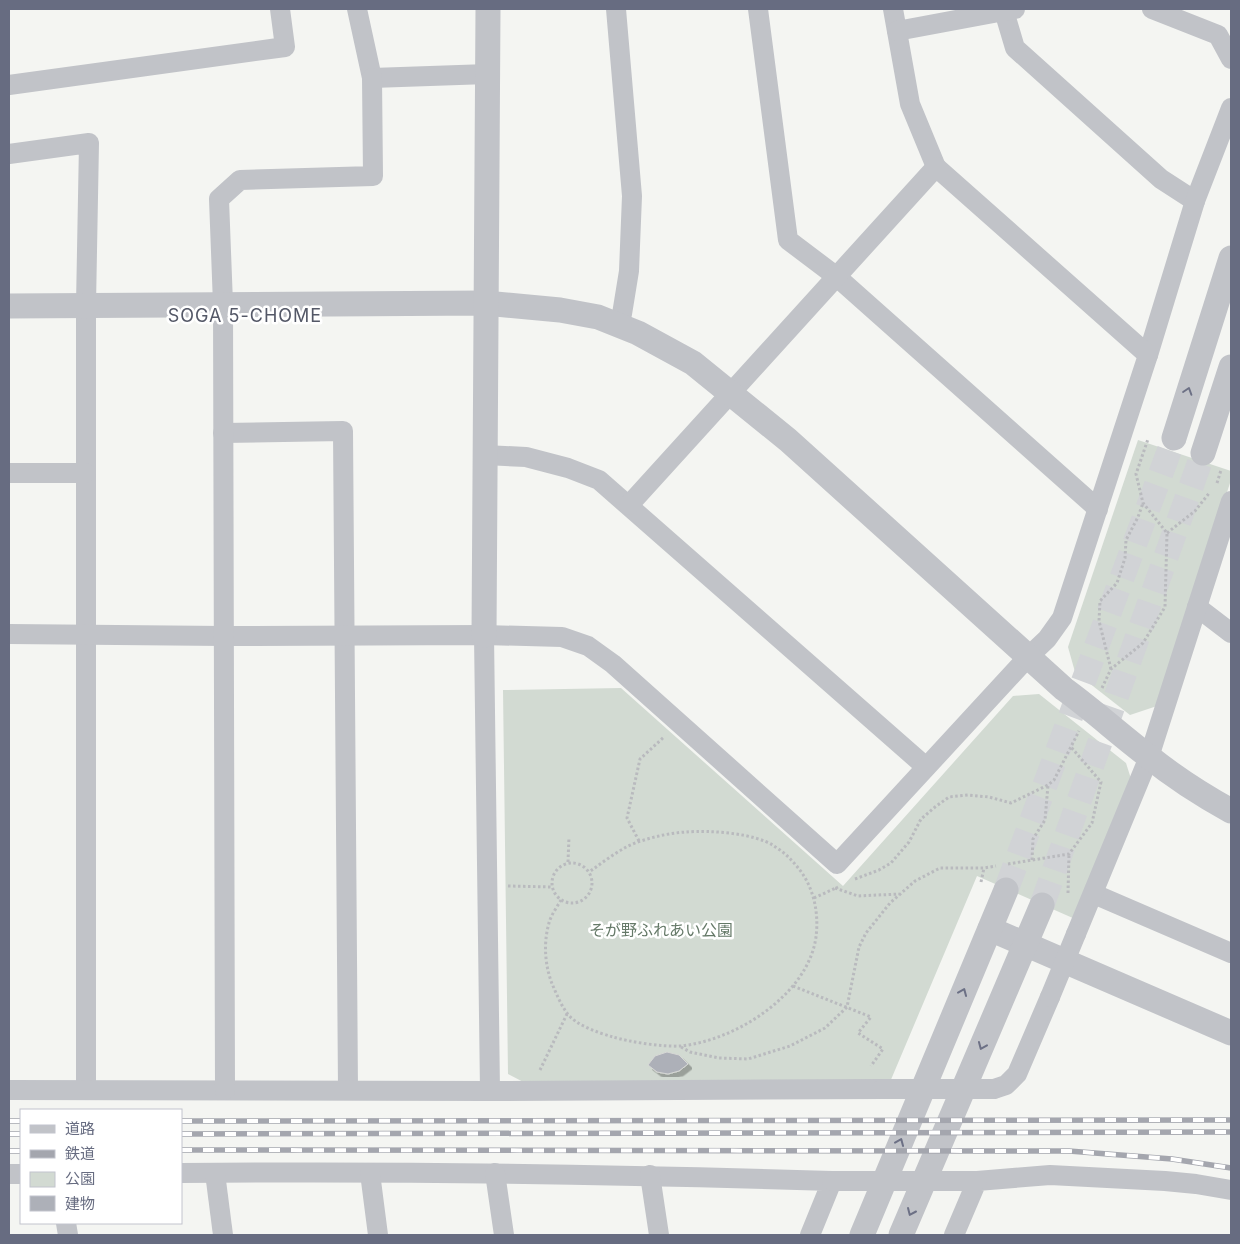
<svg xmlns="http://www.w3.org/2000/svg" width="1240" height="1244" viewBox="0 0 1240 1244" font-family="Inter,'Noto Sans JP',sans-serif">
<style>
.green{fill:#d2dad2}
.building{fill:#adb0b8;stroke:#d6d7d5;filter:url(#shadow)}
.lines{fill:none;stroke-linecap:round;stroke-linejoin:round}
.tertiary-tunnel{stroke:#d1d3d6;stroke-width:25;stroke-dasharray:25 12;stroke-linecap:butt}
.path{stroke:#b9babe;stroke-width:3;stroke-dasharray:2.5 2.5;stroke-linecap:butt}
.minor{stroke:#c1c3c8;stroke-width:20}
.tertiary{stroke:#c1c3c8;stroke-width:25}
.rail-casing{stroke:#a4a6ae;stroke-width:5.5}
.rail{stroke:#fff;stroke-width:4;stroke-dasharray:11;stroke-linecap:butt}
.minor-bridge{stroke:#c1c3c8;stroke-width:20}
.oneway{stroke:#6c7085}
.labels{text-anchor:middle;stroke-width:5;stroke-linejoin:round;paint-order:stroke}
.park-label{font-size:16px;fill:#657968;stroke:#fff}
.neighbourhood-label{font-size:18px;letter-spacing:1px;fill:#545867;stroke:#fff}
</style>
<defs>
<filter id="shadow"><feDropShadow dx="4.5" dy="4.5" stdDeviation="0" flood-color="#0004"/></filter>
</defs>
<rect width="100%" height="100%" fill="#f4f5f2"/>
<g class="green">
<path d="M1138,440L1231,471V480L1157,706L1130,715L1075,672L1068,647Z"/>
<path d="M621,688L843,886L1013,696L1039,694L1126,763L1132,782L1075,919L977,876L890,1082L531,1086L508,1074L503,690Z"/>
</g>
<path class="building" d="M667,1052L679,1055L688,1064L679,1071L668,1074L657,1072L648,1065L655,1056Z"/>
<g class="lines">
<g class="tertiary-tunnel">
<path d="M1006,890L1174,438"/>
<path d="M1042,905L1203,453"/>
</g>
<g class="path">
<path d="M1217,483L1221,470"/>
<path d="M1167,533L1195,511L1210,492"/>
<path d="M1111,669L1099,621L1100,601L1117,583L1125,558L1126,540L1138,517L1143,503"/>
<path d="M1102,688L1111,669L1143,643L1165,607L1167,533L1143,503L1136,474L1148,439"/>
<path d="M639,841L627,818L640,759L664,737"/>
<path d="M1032,860L1033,839L1045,820L1048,785"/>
<path d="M568,862L569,837"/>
<circle cx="572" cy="883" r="20"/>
<path d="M1008,864L1069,854L1092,823L1101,782L1071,747"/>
<path d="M855,879L879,870L891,863L909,842L921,819L935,807L949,797L968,795L989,797L1011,803L1048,785L1054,780L1079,731"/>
<path d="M981,882L984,868"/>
<path d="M508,886L552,887"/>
<path d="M835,888L858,896L899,894"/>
<path d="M1068,893L1069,854"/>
<path d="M814,898L838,887"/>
<path d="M561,900C557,907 551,915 549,923C543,944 545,967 553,986C557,995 561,1005 567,1013C575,1025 599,1033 613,1037C630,1042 662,1047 680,1046C735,1041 808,995 816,937C819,913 814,888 799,869C792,860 784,852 774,846C755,833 709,830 686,832C671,833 656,836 641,841C623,846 605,861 589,872"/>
<path d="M793,986L871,1017L858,1033L883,1049L871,1066"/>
<path d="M681,1047L690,1052L719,1058L748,1059L790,1046L825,1028L847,1007L859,947L866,933L890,903L915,881L940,868H984L996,866"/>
<path d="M540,1070L567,1014"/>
</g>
<g class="minor">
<path d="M357,9L372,78L488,74"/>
<path d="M758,9L788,240L837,277L1098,509"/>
<path d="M893,9L910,104L936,167"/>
<path d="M1152,9L1218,35L1231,59"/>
<path d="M1004,11L1015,48L1161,179L1195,201"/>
<path d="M897,31L1015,9"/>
<path d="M9,85L285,47L280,9"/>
<path d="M9,154L89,143L86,305V1089"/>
<path d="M616,324L622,314L629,271L632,196L616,9"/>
<path d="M1148,355L1195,201L1231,108"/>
<path d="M223,433L343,431L348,1090"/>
<path d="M485,455L526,457L568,468L599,480L926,767"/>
<path d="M9,473H86"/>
<path d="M1197,607L1231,633"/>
<path d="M9,634L224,636L484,635L562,637L588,646L613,664L837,864L1028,657L1047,639L1062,618L1148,355L936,167L629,505"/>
<path d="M484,635L490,1091"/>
<path d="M1094,894L1231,953"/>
<path d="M1076,934L1149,757L1231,501"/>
<path d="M994,1089L1006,1085L1017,1074L1050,997"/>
<path d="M9,1090L490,1091L882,1089"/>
<path d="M225,1090L223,304L219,199L240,180L373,176L372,78"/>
<path d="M181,1173C398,1171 615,1174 832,1181L810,1235"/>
<path d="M215,1173L223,1235"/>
<path d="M370,1173L378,1235"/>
<path d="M495,1173L504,1235"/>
<path d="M9,1174H21"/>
<path d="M650,1175L659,1235"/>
<path d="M66,1223L68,1235"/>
<path d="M954,1235L977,1181L1050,1175L1165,1181L1196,1184L1231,1190"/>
</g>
<g class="tertiary">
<path d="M9,306L485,303L560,310L598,317L638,333L693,363L788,440L1064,689C1093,710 1119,734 1148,756C1174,777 1202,795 1231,811"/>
<path d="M1174,438L1231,258"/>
<path d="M1203,453L1231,367"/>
<path d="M484,635L488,9"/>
<path d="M990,929L1231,1033"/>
<path d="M862,1235L1006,890"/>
<path d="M901,1235L1042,905"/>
</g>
<g class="rail-casing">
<g id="rail">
<path d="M9,1121H21"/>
<path d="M181,1121L1231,1120"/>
<path d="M9,1134H21"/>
<path d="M181,1134L1231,1132"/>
<path d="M181,1150L1069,1151L1172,1159L1231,1168"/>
<path d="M9,1151H21"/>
</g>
</g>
<use href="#rail" class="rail"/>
<g class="minor-bridge">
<path d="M1050,997L1076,934"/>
<path d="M882,1089H994"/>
<path d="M832,1181H977"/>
</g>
</g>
<defs><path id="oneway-chevron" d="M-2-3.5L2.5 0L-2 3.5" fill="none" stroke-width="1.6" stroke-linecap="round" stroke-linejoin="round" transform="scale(1.25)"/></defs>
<g class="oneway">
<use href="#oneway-chevron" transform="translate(1188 391) rotate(-72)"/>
<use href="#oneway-chevron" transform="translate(963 992) rotate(-67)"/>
<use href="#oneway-chevron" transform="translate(982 1046) rotate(113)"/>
<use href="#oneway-chevron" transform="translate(900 1142) rotate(-67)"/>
<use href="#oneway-chevron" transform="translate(911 1212) rotate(114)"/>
</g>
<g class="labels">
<g class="park-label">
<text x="661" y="936">そが野ふれあい公園</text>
</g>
<g class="neighbourhood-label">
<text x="245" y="322">SOGA 5-CHOME</text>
</g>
</g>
<rect width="1240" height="1244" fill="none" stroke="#676c81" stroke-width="20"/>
<rect x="20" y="1109" width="162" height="115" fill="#ffffff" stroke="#c2c4cd"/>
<rect x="30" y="1125" width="25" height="8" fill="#c1c3c8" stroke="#c2c4cd"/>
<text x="65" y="1134" font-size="15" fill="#676c81">道路</text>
<rect x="30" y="1150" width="25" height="8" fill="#a4a6ae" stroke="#c2c4cd"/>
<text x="65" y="1159" font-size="15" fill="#676c81">鉄道</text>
<rect x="30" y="1172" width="25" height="15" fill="#d2dad2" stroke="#c2c4cd"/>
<text x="65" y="1184" font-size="15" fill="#676c81">公園</text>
<rect x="30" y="1196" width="25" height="15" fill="#adb0b8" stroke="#c2c4cd"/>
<text x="65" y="1209" font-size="15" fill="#676c81">建物</text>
</svg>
